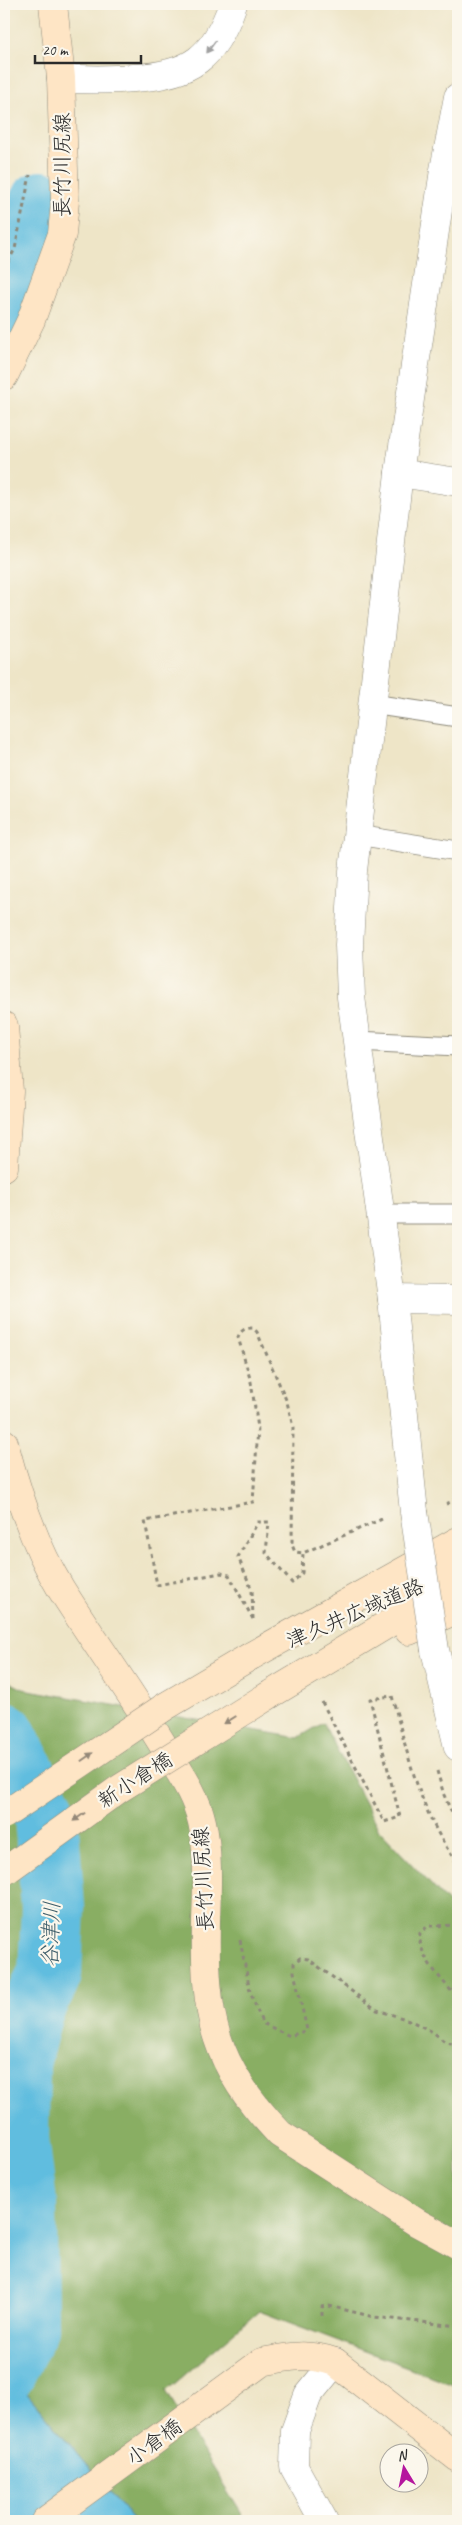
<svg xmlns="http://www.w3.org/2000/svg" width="462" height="2525" viewBox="0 0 462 2525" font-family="Caveat,'Klee One',sans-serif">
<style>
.forest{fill:#89ae63;stroke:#5a6c47}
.water{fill:#61bddf;stroke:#467485}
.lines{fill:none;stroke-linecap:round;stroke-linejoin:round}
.river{stroke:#61bddf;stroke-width:64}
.service-casing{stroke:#8c8879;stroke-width:21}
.minor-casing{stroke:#8c8879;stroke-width:29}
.secondary-casing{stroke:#8c8879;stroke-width:29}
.path{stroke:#8c8879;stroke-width:3;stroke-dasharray:4 4;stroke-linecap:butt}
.service{stroke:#fff;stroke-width:19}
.minor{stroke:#fff;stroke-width:28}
.secondary{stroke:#fee5c5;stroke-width:28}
.minor-bridge-casing{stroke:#8c8879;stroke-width:29;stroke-linecap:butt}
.secondary-bridge-casing{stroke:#8c8879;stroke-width:29;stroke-linecap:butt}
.minor-bridge{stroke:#fff;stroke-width:28}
.secondary-bridge{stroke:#fee5c5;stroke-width:28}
.oneway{fill:#a0a0a0}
.oneway2{fill:#948878}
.labels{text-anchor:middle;stroke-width:4.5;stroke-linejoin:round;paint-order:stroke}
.street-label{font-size:21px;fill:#2b2b2b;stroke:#fbf7ec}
.water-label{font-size:22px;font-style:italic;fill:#3e5e6a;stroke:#fbf7ec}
</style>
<rect width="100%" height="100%" fill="#fbf7ec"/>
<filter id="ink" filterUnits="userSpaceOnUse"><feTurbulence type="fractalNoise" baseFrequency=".02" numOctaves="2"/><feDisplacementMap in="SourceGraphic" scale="10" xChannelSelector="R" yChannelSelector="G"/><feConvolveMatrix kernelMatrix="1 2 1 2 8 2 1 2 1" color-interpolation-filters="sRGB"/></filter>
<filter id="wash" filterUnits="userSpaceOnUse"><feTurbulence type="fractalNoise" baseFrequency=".0096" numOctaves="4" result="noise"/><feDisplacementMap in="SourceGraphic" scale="20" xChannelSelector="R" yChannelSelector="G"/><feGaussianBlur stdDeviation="1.12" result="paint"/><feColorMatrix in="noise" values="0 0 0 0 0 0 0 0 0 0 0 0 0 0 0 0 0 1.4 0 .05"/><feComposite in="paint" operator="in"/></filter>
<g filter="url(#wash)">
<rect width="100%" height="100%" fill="#eee5c7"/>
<path class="forest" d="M4,1679L23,1689L298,1738L323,1723L379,1830L458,1913V2386L259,2311L166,2391L246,2521H134L4,2366Z"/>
<path class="water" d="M4,2366L134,2521H4Z"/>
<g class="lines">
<g class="river">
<path d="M4,306L32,250L41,203"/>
<path d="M4,1734L46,1816L53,1907L50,1974L31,2011L18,2064L17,2138L25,2203L26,2328L4,2372"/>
</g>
</g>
</g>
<g filter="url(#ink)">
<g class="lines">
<g class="service-casing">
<g id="service">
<path d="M372,704L458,717"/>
<path d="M357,835L458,851"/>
<path d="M357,1041L458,1046"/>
<path d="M380,1214H458"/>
</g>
</g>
<g class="minor-casing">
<g id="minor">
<path d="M61,78C86,80 109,80 134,78C191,75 214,58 233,4"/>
<path d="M399,473L458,482"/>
<path d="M392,1299L458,1300"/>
<path d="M414,1512L392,1299L351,997L349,945L353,871L399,473L444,170L458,97"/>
<path d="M435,1650L458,1747"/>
<path d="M324,2521L294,2467L295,2431L308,2395L335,2362"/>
</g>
</g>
<g class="secondary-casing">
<g id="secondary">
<path d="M4,376L31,320L62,234L65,201L61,78L53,4"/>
<path d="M4,1026L9,1091L4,1167"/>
<path d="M4,1443C17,1493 34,1545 61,1589C95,1643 133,1695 166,1750C180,1773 196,1795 202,1822C209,1853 207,1889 206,1921C204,2016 213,2064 280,2134L416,2222L458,2245"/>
<path d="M403,1593L458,1569"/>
<path d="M409,1631L458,1609"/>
<path d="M251,1656L458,1541"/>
<path d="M271,1694L446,1589"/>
<path d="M45,2521L262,2362C291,2356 307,2353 335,2362L458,2458"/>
</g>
</g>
<g class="path">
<path d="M4,269L15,249L30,175"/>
<path d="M446,1504L458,1499"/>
<path d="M253,1619L229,1575L221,1573L157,1585L145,1521L253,1502L258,1428L251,1382L238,1337C241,1330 245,1328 253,1328L257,1332L287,1402L293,1427L292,1545L295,1552L303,1553L382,1519"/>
<path d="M253,1619L252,1590L238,1557L258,1522H269L266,1553L292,1583L302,1573L303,1553"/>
<path d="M322,1702L384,1822L400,1817L370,1699L392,1696C408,1755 420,1814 458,1864"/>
<path d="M437,1771L444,1795L458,1827"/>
<path d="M458,1925L428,1926L420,1933C417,1957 444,1981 458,1999"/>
<path d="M240,1940L250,1991L262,2023L290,2036L307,2030L294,1972V1963L300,1958L308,1959L377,2010L409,2020L433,2032L445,2042L458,2044"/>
<path d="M322,2316V2307L329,2306L374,2317L458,2326"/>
</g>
<use href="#service" class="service"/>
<use href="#minor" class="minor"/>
<use href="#secondary" class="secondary"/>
<g class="minor-bridge-casing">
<path id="minor-bridge" d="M414,1512L435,1650"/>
</g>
<g class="secondary-bridge-casing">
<g id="secondary-bridge">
<path d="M4,1815L166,1706L251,1656"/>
<path d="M4,1872L119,1789L271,1694"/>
</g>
</g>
<use href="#minor-bridge" class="minor-bridge"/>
<use href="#secondary-bridge" class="secondary-bridge"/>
</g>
<defs><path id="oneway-solid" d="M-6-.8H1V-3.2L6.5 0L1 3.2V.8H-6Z" transform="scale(1.25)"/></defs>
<use class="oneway" href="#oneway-solid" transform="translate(211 47) rotate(126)"/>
<g class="oneway2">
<use href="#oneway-solid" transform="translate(230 1720) rotate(148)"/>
<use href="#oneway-solid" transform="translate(87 1757) rotate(-35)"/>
<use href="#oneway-solid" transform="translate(79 1817) rotate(145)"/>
</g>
</g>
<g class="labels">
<g class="street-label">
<text transform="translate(62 165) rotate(-90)" y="7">長竹川尻線</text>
<text transform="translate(355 1613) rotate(-23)" y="7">津久井広域道路</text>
<text transform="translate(135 1780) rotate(-33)" y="7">新小倉橋</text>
<text transform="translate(203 1879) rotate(-93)" y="7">長竹川尻線</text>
<text transform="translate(154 2442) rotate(-36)" y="7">小倉橋</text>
</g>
<g class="water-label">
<text transform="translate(50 1934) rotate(-88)" y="8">谷津川</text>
</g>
</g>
<rect width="462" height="2525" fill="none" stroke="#fbf7ec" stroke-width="20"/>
<g transform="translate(404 2468) rotate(350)"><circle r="24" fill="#fbf7ec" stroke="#a8a59f"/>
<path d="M0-4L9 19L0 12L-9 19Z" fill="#b5179e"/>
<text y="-8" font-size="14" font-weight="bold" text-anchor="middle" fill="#2b2b2b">N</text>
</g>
<path d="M35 55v8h106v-8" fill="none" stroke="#2b2b2b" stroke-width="2.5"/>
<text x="42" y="55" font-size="15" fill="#2b2b2b" stroke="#fbf7ec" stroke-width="4" paint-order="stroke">20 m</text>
</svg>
